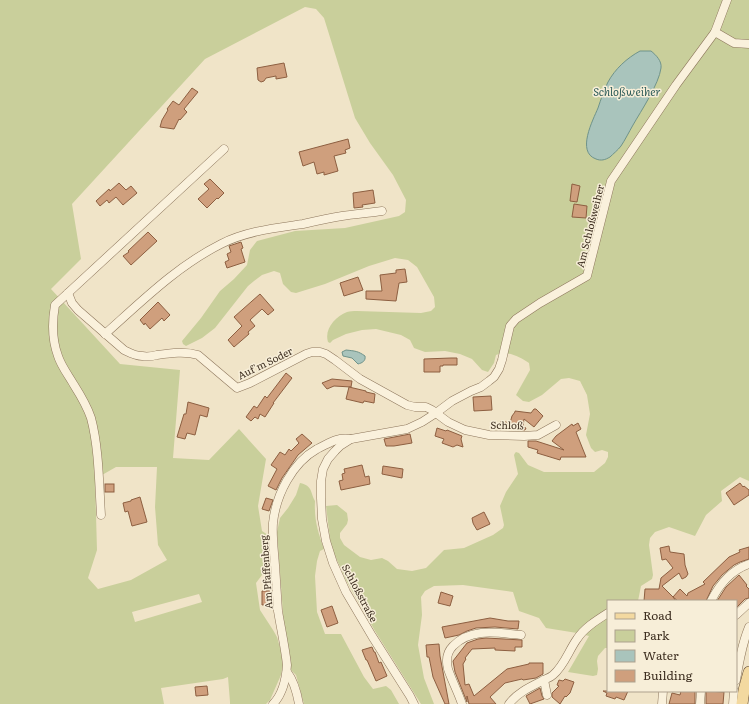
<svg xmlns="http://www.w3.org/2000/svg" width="749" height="704" viewBox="0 0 749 704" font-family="Literata,serif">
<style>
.green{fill:#c9cf9b;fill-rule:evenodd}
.water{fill:#a9c4bc;stroke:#6f938a}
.building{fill:#cf9f7d;stroke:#8d5f41}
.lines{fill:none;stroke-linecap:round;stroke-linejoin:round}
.minor-casing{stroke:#8d765c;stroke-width:9}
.major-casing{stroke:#5b4430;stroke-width:12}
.minor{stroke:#faf1dc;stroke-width:8}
.major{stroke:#f3d9a0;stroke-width:11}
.labels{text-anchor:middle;stroke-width:3;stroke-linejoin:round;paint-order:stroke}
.street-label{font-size:10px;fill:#3d2e20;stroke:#f7eed8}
.water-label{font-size:11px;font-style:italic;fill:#2f5d5a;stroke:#f7eed8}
</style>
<rect width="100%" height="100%" fill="#f0e4c8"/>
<g class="green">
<path d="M0,0H749V481L740,477L721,491L722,501L706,515L695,536L669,527L655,532L650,538L649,545L653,575L652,579L641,586L638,601H608V648H605L598,656L597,661L598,669L597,675L593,676L568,672L589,636L577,633L546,628L539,618L519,611L513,592L463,585L434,586L425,591L421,597L422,615L418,645L424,678L434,704H421L375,631L346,580L331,547L326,506L337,505L347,513L348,520L347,524L340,533V538L344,545L360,557L371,560L382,558L388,561L397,569L412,571L426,568L444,550L464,548L493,535L503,528L504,525L500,506L506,492L518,474L514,455L515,453L516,452L519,453L528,465L544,472H594L605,463L608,457V452L602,450L595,452L591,448L586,435L590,414L587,395L580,381L569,378L561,379L542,395L529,402L523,401L516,395L521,386L530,370L529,363C520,357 507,350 496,355L494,363L488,372L482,370L472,359L460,354L445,351L425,352L414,348L410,340L401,335L376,329L362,330L346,334L333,340L330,343L328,342C324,329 335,317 347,312C350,311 353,311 357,311L421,313L431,311L435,307L434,297L417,267L408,260L395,258L369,266L325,284L296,293L291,292L283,284L280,273L274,271L262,275L254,281L248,286L215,328L202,338L186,346L183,344L182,341L201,318L220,291L234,279L247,265L250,250L257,241L295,231L345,228L399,216L405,212L406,200L393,175L370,143L355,118L324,18L316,9L305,7L205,59L72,204L81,259L51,289L120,364L180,370L173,458L209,460L239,429L266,459L258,506L262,531L268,535V567L256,583L260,610L273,630L277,637L281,651L283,665L281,675L270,700L266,704H230V702L228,677L223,679L161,688L164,704H0ZM655,55L661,64L656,84L620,147ZM116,467H157L155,507L158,545L167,560L131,580L98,589L88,578L97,550L95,479ZM199,594L202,602L135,622L132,612Z"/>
<path d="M300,483C313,486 310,492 315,501C314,520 318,532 324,549L320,551L317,561L315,576L317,612L325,634H341L364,677L373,689L386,686L391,690L399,704H304L296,675L291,670L284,627L277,532L280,518L288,508L296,495Z"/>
</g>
<g class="water">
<path d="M640,51H651C656,55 662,61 661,68C659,84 641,111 633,125C629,132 625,140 621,146C618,150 613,154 610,157C605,160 601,161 596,159C576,152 593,120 598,108C601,99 604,90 608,82C615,69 627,58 640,51Z"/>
<path d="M346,350C355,351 358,351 365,356C366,361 362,363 358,364L352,358L343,356L342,352Z"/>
</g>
<g class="building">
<path d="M284,63L287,77L276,79V76L266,78L264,81L261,82L258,80L257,68Z"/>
<path d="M192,88L198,92L184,109L187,112L180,120L179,119L174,129L160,127L162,120L168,110L167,109L173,101L179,105Z"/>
<path d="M348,139L350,148L345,150L346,153L334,156L338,171L324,175V172L317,174L314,162L303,166L299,152Z"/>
<path d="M210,179L224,193L218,199L217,198L207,208L198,199L209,189L204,184Z"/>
<path d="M119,183L126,190L131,186L137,193L123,205L116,197L109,203L107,200L100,206L96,201L109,189L110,191Z"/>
<path d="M572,184L580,186L577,202L570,201Z"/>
<path d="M373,190L375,203L362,205L363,207L354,208L353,193Z"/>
<path d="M574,204L587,206L586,218L572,217Z"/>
<path d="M148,232L157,241L131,265L123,256L129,252L128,251Z"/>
<path d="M241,242L243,248L241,249L245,262L227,268L225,262L229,260L227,254L231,252L229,246Z"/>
<path d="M405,269L407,282L399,283L396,301L366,299V291H382L380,275L396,273V270Z"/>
<path d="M358,277L363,290L344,296L340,283Z"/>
<path d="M260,294L274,310L268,315L262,309L250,320L255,326L248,332L249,334L234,347L228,340L242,326L234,317Z"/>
<path d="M158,302L170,315L164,321L162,318L150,329L145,323L144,325L140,320Z"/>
<path d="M451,358H457V365H443V366H440V372H424V359Z"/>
<path d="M286,373L292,378L273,403H274L265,417L260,414L258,419L255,417L251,421L246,417L254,406L257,408L265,396L267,398Z"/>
<path d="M332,379L352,381L351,387L334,386L327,389L322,383Z"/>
<path d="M349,387L366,391V392L375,394L374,403L364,401L363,403L346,399Z"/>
<path d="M491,396L492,410L474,411L473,397Z"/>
<path d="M188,402L209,408L207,417L200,415L195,435L187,433L185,439L177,437L184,414H186Z"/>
<path d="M534,409H536L543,416L534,427L524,419L523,427L526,428L525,430L495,428L501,421L510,423L512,416L515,412V411L531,413Z"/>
<path d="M578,423L581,429L576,432L586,457H561L560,460L537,453L538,450L528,447V441H536L564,450L552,441L556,436L572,424L573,426Z"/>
<path d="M437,428L446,431L447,430L462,436L461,439L463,447L457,445L453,447L442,443L444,439L435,436Z"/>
<path d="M302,434L312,443L298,455L282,478L276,490L268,486L277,469L271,465L280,452L285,455L289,449L291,451L299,443L296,439Z"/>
<path d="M410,434L412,443L394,446H386L384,439Z"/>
<path d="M362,465L365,477L369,476L370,484L341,490L339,481L343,480L342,474L345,473L344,469Z"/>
<path d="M383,466L403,469L402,478L382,474Z"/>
<path d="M740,483L743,487L744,486L749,490V495L734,505L726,493Z"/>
<rect x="105" y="484" width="9" height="8"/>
<path d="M140,497L147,522L132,526L128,511L125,512L123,503L131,501V500Z"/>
<path d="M266,498L273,500L269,511L262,509Z"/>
<path d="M484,512L490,524L477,530L474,525L473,523L472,518Z"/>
<path d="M669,546L670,552L684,554L685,565L688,574L686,577L682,579L679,573L662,586L673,597L680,589L687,596L688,593L705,584L703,582L729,557L740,552L739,550L749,547V559L740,562L734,565L722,575L713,586L706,601H678L673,597L676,601H644L645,589H659L661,578L673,568L666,559L662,560L660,548Z"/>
<path d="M739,575L747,585L746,586L749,589V598L745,599L736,608V601H717L726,587Z"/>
<path d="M262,591H270L271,604L262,605Z"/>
<path d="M441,592L453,596L450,606L438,603Z"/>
<path d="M332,606L338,623L327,627L321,610Z"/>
<path d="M490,618L508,621H519L518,629L495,627L476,628L467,631L459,635L445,638L442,627Z"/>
<path d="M486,638L522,640V647H515V651L495,650V648L472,649L465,658L466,659L463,664L465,685L469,684L474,696L507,669L529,664V663H543V674L536,678L523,680L522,679L505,683L490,697L496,704H469L467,696V702L455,672L453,661L467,643L478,639Z"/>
<path d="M439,644L440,656L449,704H445L433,677L429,657H427L426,645Z"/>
<path d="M372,647L374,652H375L379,663L381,662L387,676L376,681L367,660H366L362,650Z"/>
<path d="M565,679L574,682L570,693L566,697L565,696L560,704L552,697V693L559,686L557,685L559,680L563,681Z"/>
<path d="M207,686L208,695L196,696L195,687Z"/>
<path d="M540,688L542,696L544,699L530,704L526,696Z"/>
<path d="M603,691H628L624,700L616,697L615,699L606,696L607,693Z"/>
<path d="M681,691H695V704H669L672,693L680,695Z"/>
<path d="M706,691L724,692L723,704H706Z"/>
</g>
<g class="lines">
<g class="minor-casing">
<g id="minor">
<path d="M715,32L734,43L749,44"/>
<path d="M68,293L72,303L78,310L124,350C130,353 135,356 142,356C147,357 153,356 157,355C171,353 185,351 198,355L237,388L250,383L306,354L312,352H320L326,354L335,360L360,379L407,405L415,407H426L432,410L448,422L465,430L489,435L524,436L538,435L556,425"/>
<path d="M105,334C141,302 177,266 221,244C246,231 276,228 303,224C316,221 329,218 342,216C355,214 369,213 382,211"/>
<path d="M101,515C99,484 99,448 91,418C87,406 81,396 74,385C69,376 61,366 58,356C52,340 52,322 55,305L224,149"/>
<path d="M711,601C719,585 731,570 749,564"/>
<path d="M736,615L749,603"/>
<path d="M287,672C294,681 297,693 299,704"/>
<path d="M544,680L547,695"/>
<path d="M736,680C739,662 742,644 749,627"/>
<path d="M273,704C283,694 286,679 287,665C285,647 281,629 278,611C277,596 276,580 275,565C274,551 272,537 273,523C276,495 292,463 317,449C330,443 336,437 351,439"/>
<path d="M414,704L410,696L372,636L346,592L333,563L326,541L322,519L321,498V481L323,469L328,459L335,451L340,446L351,439L407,429L422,422L436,413L452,401L471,391L481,387L489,381L494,377L499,369L502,360L510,326L516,319L540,303L587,276L611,181L676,85L715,32L727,0"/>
<path d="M462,704C458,692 452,681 448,669C446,661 447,652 453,646C471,627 499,633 521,635"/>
<path d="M509,704C517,693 530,687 542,681C545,679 550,678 553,675C564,666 569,650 577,639C584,628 597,620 608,613"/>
<path d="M662,704L663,691"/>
<path d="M700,704L701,691"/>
<path d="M733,704L734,691"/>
</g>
</g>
<g class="major-casing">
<path id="major" d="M742,704L744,690L749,672"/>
</g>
<use href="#minor" class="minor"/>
<use href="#major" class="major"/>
</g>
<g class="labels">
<g class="street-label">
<text transform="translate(590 226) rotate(-76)" y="4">Am Schloßweiher</text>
<text transform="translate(265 363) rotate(-26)" y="4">Auf'm Soder</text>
<text transform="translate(507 425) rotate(1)" y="4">Schloß</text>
<text transform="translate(266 572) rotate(-94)" y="4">Am Pfaffenberg</text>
<text transform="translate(360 593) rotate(62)" y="4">Schloßstraße</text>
</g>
<g class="water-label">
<text x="627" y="96">Schloßweiher</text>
</g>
</g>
<rect x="607" y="600" width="130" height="92" fill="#f7eed8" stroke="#ada18e"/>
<rect x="615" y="613" width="20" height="6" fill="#f3d9a0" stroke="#ada18e"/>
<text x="643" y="620" font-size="12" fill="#3d2e20">Road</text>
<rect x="615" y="630" width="20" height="12" fill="#c9cf9b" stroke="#ada18e"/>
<text x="643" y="640" font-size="12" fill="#3d2e20">Park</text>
<rect x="615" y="650" width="20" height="12" fill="#a9c4bc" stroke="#ada18e"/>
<text x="643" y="660" font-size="12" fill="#3d2e20">Water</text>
<rect x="615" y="670" width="20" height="12" fill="#cf9f7d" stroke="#ada18e"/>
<text x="643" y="680" font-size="12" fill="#3d2e20">Building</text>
</svg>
